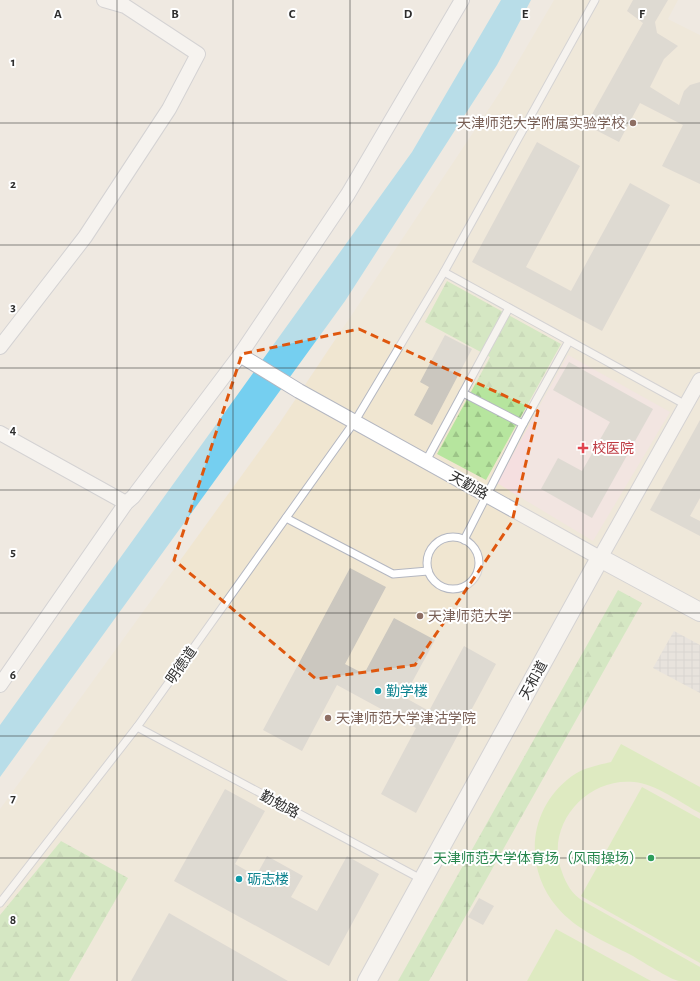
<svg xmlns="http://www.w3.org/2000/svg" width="700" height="981" viewBox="0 0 700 981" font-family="'Alegreya Sans','Noto Sans SC',sans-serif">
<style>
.education{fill:#f0e6d1}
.medical{fill:#f5dfe0}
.forest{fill:url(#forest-firs)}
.pitch{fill:#c9ec9a}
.plaza{fill:url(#plaza-grid)}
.water{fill:#75cff0}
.building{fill:#cbc7bf}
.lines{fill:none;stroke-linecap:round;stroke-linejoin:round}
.service-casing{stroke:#b4b7c1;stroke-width:9}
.minor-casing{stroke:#b4b7c1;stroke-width:16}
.tertiary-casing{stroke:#b4b7c1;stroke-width:20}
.service{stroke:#fff;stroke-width:7}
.minor{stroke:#fff;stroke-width:14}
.tertiary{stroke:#fff;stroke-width:18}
.marked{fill:none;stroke:#df570e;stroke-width:3;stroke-dasharray:8 5;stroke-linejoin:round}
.grid{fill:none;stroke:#2e2e2e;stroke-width:1;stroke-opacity:0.55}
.education-dot{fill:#8d6e63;stroke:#fff;stroke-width:1.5}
.health-dot{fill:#e0444e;stroke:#fff;stroke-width:1.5}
.culture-dot{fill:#0f9aa8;stroke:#fff;stroke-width:1.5}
.leisure-dot{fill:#2e9e5b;stroke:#fff;stroke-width:1.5}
.labels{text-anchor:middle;stroke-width:4;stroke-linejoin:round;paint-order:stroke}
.education-label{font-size:14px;fill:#785e54;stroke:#fff;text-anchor:start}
.health-label{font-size:14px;fill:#be3a42;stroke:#fff;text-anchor:start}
.street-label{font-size:14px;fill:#2e2e2e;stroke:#fff}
.culture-label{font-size:14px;fill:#0d838f;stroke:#fff;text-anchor:start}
.leisure-label{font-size:14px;fill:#27864d;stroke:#fff;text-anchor:end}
.grid-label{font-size:13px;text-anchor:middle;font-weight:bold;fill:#2e2e2e;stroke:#fff;stroke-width:4;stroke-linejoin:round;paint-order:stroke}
</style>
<defs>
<pattern id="forest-firs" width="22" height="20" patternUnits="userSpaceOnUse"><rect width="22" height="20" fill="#b6e59e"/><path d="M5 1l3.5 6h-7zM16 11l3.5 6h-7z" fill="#9dc588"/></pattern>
<pattern id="plaza-grid" width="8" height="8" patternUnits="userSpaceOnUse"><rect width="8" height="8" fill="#dfdcd8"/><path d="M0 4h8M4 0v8" fill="none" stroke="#c0bdba"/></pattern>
</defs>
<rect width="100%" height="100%" fill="#efe9e1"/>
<path class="education" d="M554,0H678L668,19L700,35V981H0V809L279,424L502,89Z"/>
<path class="medical" d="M568,355L670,412L593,541L497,483Z"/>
<g class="forest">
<path d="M447,281L561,344L486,480L437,454L490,357L425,322Z"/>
<path d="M618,590L642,603L429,981H398Z"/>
<path d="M61,841L128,878L69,981H0V915Z"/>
</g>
<g class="pitch">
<path d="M621,744L700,787V813C681,803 656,784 634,782C586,777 544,826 562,872C566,884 572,894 583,901L700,967V981C693,981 686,981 679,981C671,980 640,960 631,955C606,942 576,930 557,907C523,867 528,808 572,776C583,768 598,765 611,762Z"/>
<path d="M642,787L700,819V963L581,896Z"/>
<path d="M556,929L651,981H527Z"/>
</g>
<path class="plaza" d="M674,631L700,645V693L653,668Z"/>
<path class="water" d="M501,0H531L497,65L345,301L0,777V725L412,152Z"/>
<g class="building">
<path d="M633,0H668L655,22L657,33L678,46L664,59L650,87L679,105L684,91L690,85L700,82V184L662,166L683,125L640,103L619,142L586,125L643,23L627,11Z"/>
<path d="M537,142L580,166L526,267L571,291L630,183L670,205L602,331L472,262Z"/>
<path d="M445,335L472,349L432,425L414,415L429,387L420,382Z"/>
<path d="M569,362L653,409L592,518L541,489L558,458L582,471L610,422L553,390Z"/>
<path d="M700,420V498L690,516L700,521V536L650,510Z"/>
<path d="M350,568L386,587L345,664L364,674L394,618L435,640L404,697L429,711L464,646L496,664L416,813L381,794L416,728L337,685L302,751L263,730Z"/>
<path d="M225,789L265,811L235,864L256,876L267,856L303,876L291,897L317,911L347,856L379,874L329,966L174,881Z"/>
<path d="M479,898L494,906L483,925L468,917Z"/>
<path d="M169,913L288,981H131Z"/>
</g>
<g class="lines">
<g class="service-casing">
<g id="service">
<path d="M444,272L686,405"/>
<path d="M463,393L523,424"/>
<path d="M426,461L509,308"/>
<path d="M286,518L393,574L428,571"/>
<circle cx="453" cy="563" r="26"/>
<path d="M464,540L523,424L569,341"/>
<path d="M137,727L423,880"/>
<path d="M0,903L137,727L355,421L444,272L595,0"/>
</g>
</g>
<g class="minor-casing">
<g id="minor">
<path d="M0,347L85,237L169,109L198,54L125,6L104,0"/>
<path d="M240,355L299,391L600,558L700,380"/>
<path d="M0,433L126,503"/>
<path d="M0,685L126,503L133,497L240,355L348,194L462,0"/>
</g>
</g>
<g class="tertiary-casing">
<path id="tertiary" d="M367,981L600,558L700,612"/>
</g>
<use href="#service" class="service"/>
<use href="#minor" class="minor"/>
<use href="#tertiary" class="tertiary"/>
</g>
<path d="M0 0H700V981H0ZM359,329L538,411L512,522L415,665L316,679L174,560L242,354Z" fill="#efe9e1" fill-opacity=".55" fill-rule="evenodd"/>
<path class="marked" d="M359,329L538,411L512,522L415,665L316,679L174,560L242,354Z"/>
<path class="grid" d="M117,0V981M233,0V981M350,0V981M467,0V981M583,0V981M0,123H700M0,245H700M0,368H700M0,490H700M0,613H700M0,736H700M0,858H700"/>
<g class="education-dot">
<circle cx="633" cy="123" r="4"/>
<circle cx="420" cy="616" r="4"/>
<circle cx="328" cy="718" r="4"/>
</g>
<path class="health-dot" d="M581 442h4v4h4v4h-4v4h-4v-4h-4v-4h4z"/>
<g class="culture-dot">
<circle cx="378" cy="691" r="4"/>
<circle cx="239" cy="879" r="4"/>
</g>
<circle class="leisure-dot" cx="651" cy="858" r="4"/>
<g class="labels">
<g class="education-label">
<text x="625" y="128" text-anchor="end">天津师范大学附属实验学校</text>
<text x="428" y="621">天津师范大学</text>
<text x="336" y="723">天津师范大学津沽学院</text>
</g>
<g class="health-label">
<text x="592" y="453">校医院</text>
</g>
<g class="street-label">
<text transform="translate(469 485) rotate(29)" y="5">天勤路</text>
<text transform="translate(181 665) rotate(-55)" y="5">明德道</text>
<text transform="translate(533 680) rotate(-61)" y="5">天和道</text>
<text transform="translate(280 804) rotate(28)" y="5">勤勉路</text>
</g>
<g class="culture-label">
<text x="386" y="696">勤学楼</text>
<text x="247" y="884">砺志楼</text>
</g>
<g class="leisure-label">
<text x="643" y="863">天津师范大学体育场（风雨操场）</text>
</g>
</g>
<g class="grid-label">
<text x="58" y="18">A</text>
<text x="175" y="18">B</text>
<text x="292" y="18">C</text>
<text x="408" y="18">D</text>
<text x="525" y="18">E</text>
<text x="642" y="18">F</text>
<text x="13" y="66">1</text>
<text x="13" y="188">2</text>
<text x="13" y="311">3</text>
<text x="13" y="434">4</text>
<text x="13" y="556">5</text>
<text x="13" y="679">6</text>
<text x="13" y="802">7</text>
<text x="13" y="924">8</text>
</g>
</svg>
